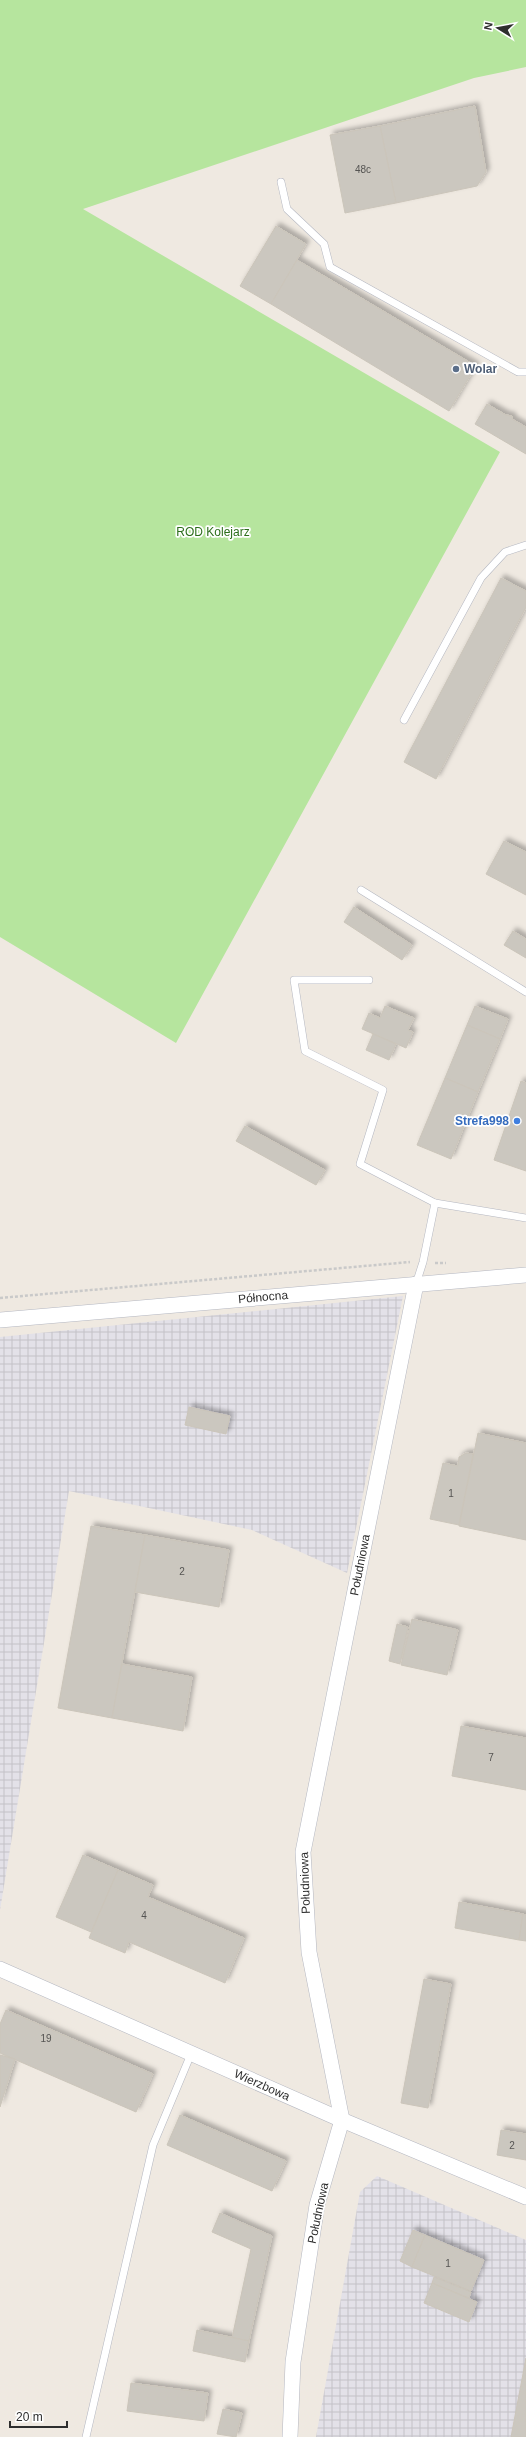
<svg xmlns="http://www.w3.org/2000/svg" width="526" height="2437" viewBox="0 0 526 2437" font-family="Helvetica,sans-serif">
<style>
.industrial{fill:url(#industrial-grid)}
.grass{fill:#b6e59e}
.building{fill:#cbc7bf;stroke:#cbc5ba;filter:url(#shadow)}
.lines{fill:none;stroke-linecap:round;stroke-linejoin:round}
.lane-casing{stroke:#b4b7c1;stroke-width:8}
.street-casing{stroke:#b4b7c1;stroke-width:16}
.path{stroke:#c9c9c9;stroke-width:2.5;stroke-dasharray:3 2;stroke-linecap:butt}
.lane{stroke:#fff;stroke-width:7}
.street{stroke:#fff;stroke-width:15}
.service-dot{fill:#5c6f8a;stroke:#fff;stroke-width:1.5}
.shop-dot{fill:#3f7fe0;stroke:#fff;stroke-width:1.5}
.labels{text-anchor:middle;stroke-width:3.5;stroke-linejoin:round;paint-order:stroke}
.number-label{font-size:10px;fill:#555452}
.service-label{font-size:12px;font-weight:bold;fill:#4e5e75;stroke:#fff;text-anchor:start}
.park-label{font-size:12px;fill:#2c6e1b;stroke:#fff}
.shop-label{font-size:12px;font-weight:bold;fill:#366cbe;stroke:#fff;text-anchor:end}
.street-label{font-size:12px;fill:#2e2e2e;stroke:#fff}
</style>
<defs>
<pattern id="industrial-grid" width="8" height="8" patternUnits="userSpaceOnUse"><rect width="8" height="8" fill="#e3e1e8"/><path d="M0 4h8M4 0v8" fill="none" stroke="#c3c1c7"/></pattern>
<filter id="shadow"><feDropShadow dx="3.5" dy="-3.5" stdDeviation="2" flood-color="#0004"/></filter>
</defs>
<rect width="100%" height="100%" fill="#efe9e1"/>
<g class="industrial">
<path d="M403,1296L347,1573L252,1530L69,1491L0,1910V1337Z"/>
<path d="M377,2176L526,2240V2437H316L360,2192Z"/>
</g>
<path class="grass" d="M0,0H526V67L474,78L83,209L500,452L176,1043L0,937Z"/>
<g class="building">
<path d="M475,106L486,172L477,186L396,203L380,126Z"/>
<path d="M380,126L396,203L345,213L330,135Z"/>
<path d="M276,226L306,244L271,304L240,286Z"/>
<path d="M297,260L476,366L449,411L271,304Z"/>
<path d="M487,404L506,415L512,416V419L526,427V454L475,424Z"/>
<path d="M501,578L526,591V607L436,779L404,762Z"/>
<path d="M504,841L526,852V895L486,874Z"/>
<path d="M354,907L412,945L402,960L344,922Z"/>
<path d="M513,931L526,939V958L504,945Z"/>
<path d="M385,1006L414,1018L408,1030L413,1032L406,1048L362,1029L369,1013L380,1018Z"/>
<path d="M475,1006L508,1019L500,1039L467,1025Z"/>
<path d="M467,1025L500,1039L478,1092L445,1078Z"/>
<path d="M373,1034L396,1044L389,1060L366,1050Z"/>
<path d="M445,1078L478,1092L451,1159L417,1145Z"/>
<path d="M521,1081L526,1083V1171L494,1160Z"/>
<path d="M245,1126L325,1170L316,1185L236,1141Z"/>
<path d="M189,1407L230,1416L226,1434L185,1425Z"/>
<path d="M478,1433L526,1443V1540L459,1526Z"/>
<path d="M466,1453L473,1454L459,1525L430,1519L443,1463L458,1466L459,1457Z"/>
<path d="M91,1526L145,1535L112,1718L58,1708Z"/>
<path d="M145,1535L229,1550L219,1607L135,1592Z"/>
<path d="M412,1619L458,1630L447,1675L401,1665Z"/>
<path d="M397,1624L408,1627L400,1664L389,1661Z"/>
<path d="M122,1664L192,1677L183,1731L112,1718Z"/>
<path d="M461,1726L526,1738V1790L452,1776Z"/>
<path d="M83,1855L118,1870L91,1932L56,1917Z"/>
<path d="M118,1870L153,1885L148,1897L244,1938L225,1983L129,1942L125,1953L89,1938Z"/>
<path d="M459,1902L523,1914L519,1940L455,1928Z"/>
<path d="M523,1914L526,1915V1941L519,1940Z"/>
<path d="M424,1979L451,1984L428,2108L401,2103Z"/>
<path d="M6,2010L153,2074L136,2112L0,2053V2024Z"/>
<path d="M0,2055L15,2059L0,2107Z"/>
<path d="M180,2115L286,2161L272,2191L167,2145Z"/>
<path d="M501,2130L526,2134V2160L497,2155Z"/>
<path d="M220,2213L272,2236L249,2341L232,2338L251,2249L212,2232Z"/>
<path d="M413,2230L425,2235L412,2267L400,2261Z"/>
<path d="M425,2235L484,2260L471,2291L412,2267Z"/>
<path d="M434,2277L471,2292L469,2298L432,2283Z"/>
<path d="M432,2283L477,2302L469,2322L424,2303Z"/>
<path d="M197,2330L249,2341L245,2362L193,2351Z"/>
<path d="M526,2358V2437H511Z"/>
<path d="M131,2383L208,2393L204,2421L127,2411Z"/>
<path d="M223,2409L242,2413L236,2437L217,2434Z"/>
</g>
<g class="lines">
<g class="lane-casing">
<g id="lane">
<path d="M281,182L287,209L324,244L330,267L518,372H526"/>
<path d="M404,720L481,578L505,552L526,545"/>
<path d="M361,890L526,992"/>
<path d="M369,980H294L305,1051L383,1090L360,1164L435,1203L423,1262L416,1284"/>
<path d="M435,1203L526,1218"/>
<path d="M86,2437L153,2145L191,2054"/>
</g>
</g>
<g class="street-casing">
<g id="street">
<path d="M0,1320L526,1275"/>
<path d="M0,1969L342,2120L526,2197"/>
<path d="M290,2437L293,2362L317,2205L342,2120L309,1952L303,1852L416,1284"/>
</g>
</g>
<g class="path">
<path d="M435,1263H446"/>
<path d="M0,1298L410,1262"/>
</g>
<use href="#lane" class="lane"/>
<use href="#street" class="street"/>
</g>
<circle class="service-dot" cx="456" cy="369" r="4"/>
<circle class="shop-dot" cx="517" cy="1121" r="4"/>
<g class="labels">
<g class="number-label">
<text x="363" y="173">48c</text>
<text x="451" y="1497">1</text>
<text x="182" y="1575">2</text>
<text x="491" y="1761">7</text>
<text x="144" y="1919">4</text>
<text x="46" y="2042">19</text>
<text x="512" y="2149">2</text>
<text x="448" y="2267">1</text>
</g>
<g class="service-label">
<text x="464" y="373">Wolar</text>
</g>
<g class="park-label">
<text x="213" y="536">ROD Kolejarz</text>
</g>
<g class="shop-label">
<text x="509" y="1125">Strefa998</text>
</g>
<g class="street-label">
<text transform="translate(263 1297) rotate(-5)" y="4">Północna</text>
<text transform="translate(360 1565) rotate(-79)" y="4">Południowa</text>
<text transform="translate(305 1883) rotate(-92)" y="4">Południowa</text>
<text transform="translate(262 2085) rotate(24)" y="4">Wierzbowa</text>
<text transform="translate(318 2213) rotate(-78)" y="4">Południowa</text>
</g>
</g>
<g transform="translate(498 28) rotate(281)" stroke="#ffffff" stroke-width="3" paint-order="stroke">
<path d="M0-3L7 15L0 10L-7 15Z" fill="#2e2e2e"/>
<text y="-6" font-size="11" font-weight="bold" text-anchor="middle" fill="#2e2e2e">N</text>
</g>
<path d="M10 2421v6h57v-6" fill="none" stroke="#2e2e2e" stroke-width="2"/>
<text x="16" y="2421" font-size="12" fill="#2e2e2e" stroke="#ffffff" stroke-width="3" paint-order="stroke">20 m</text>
</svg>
